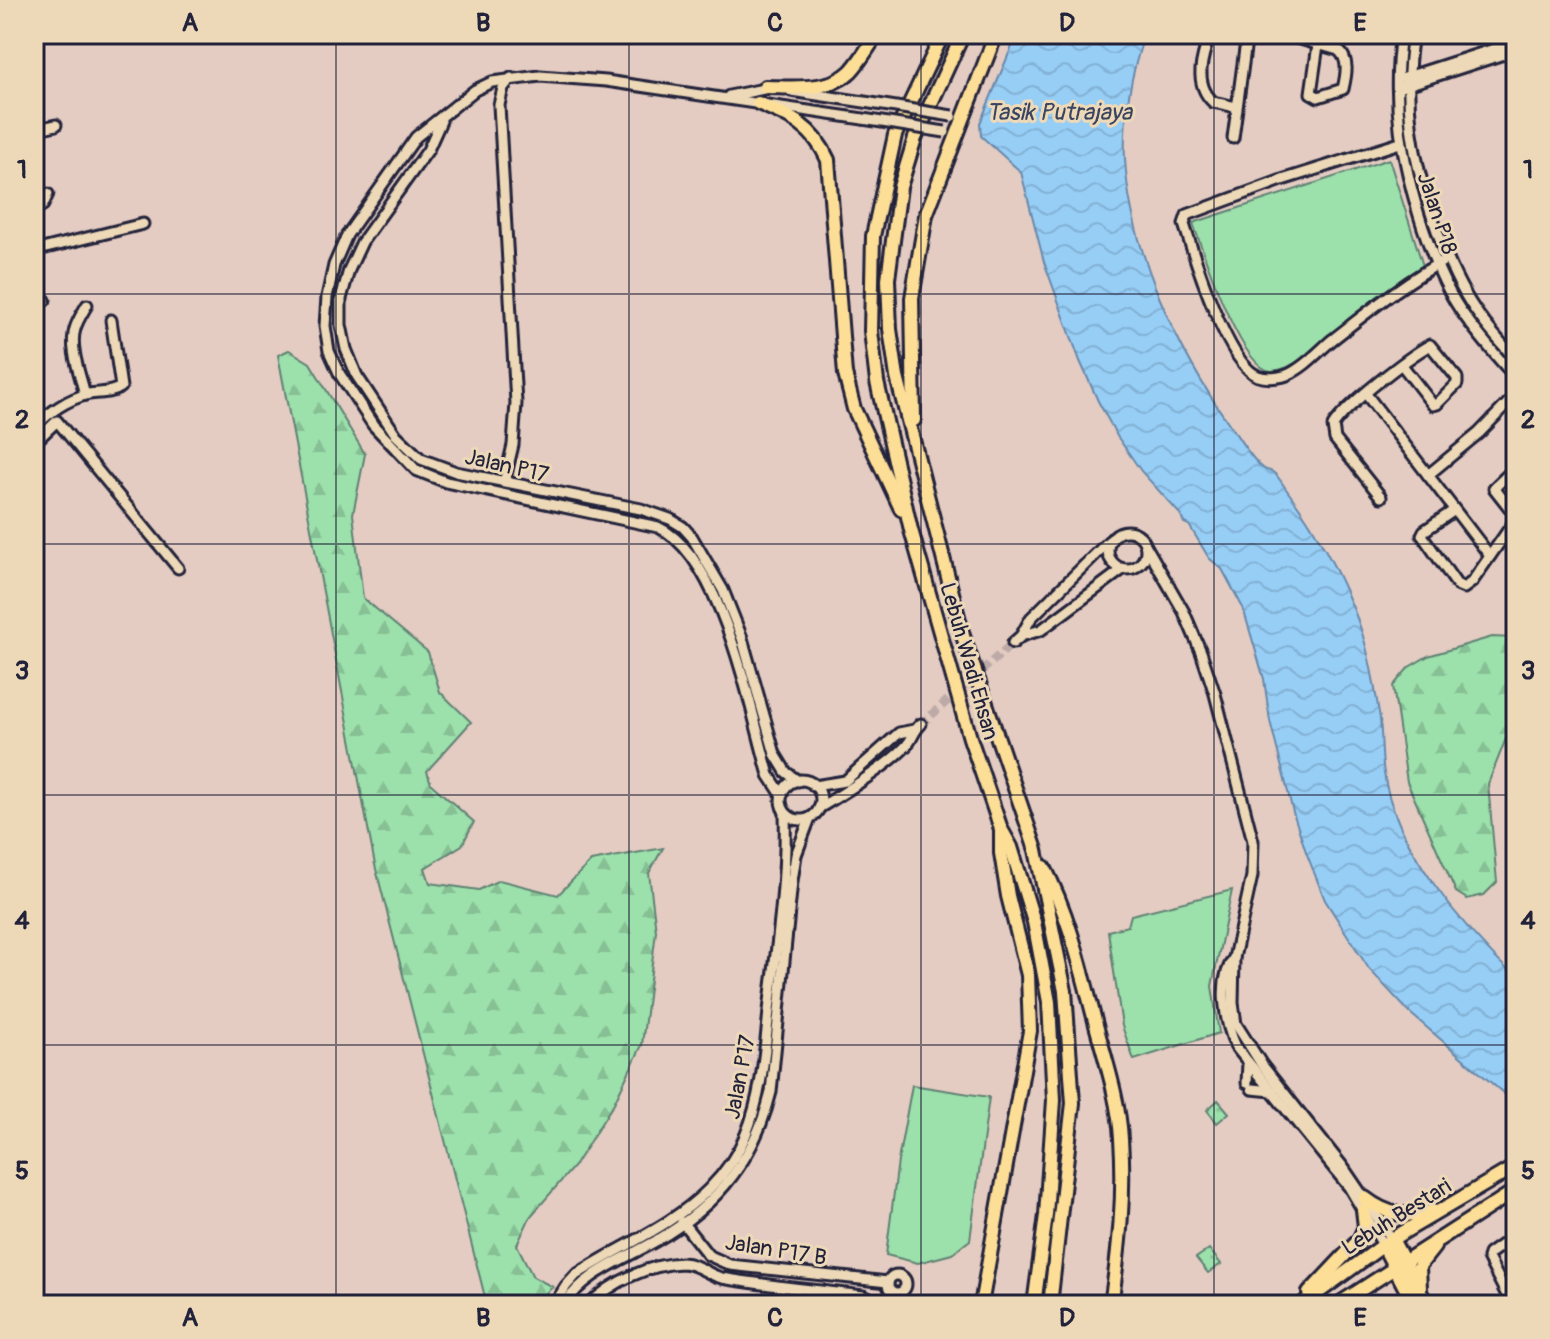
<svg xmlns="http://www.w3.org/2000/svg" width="1550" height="1339" viewBox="0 0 1550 1339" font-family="Pangolin,sans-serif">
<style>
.forest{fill:url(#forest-firs);stroke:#5f8173;stroke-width:2}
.park{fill:url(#park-dots);stroke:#5f8173;stroke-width:2}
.pitch{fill:#9ce0ab;stroke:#5f8173;stroke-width:2}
.water{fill:url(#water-waves);stroke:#6889ab;stroke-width:2}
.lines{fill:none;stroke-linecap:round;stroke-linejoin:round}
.minor-tunnel{stroke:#bdaaa7;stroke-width:9;stroke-dasharray:9 4.5;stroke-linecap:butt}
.minor-casing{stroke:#22223b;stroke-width:15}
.major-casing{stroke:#22223b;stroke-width:18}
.minor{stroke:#edd9b7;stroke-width:9}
.major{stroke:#fdde96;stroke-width:12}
.minor-bridge-casing{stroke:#22223b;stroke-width:15;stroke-linecap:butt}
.minor-bridge{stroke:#edd9b7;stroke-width:9}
.grid{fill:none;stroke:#22223b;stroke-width:2;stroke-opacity:0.55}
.labels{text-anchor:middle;stroke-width:6;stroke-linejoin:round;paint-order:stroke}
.street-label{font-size:22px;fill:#22223b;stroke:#edd9b7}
.water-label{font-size:24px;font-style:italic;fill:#394460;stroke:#edd9b7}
.neatline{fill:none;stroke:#22223b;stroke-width:3}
.grid-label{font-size:26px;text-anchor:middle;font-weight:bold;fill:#22223b}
</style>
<defs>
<pattern id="forest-firs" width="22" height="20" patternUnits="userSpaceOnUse" patternTransform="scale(2)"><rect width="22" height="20" fill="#9ce0ab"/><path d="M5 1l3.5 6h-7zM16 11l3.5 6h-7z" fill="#86c094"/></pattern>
<pattern id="park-dots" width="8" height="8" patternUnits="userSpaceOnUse" patternTransform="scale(2)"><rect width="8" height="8" fill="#9ce0ab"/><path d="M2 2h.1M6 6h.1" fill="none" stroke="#86c094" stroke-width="1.8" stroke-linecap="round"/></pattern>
<pattern id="water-waves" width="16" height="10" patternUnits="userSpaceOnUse" patternTransform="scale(2)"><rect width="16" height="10" fill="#97cef6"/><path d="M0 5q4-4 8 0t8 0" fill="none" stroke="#82b1d4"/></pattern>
</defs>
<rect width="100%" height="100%" fill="#e4ccc2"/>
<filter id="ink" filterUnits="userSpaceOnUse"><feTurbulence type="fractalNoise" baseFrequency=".0125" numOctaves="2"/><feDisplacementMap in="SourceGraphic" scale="16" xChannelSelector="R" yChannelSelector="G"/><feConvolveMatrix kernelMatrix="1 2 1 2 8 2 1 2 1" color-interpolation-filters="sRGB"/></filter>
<g filter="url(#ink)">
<g class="forest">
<path d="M289,350L310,363L365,454L353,514L363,598L428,652L440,692L471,722L427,771L431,784L474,822L462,845L425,868L430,883L479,890L499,880L558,895L591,861L663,848L649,873L656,931L642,1045L614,1103L575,1165L530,1217L517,1245L533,1277L553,1287L542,1296L539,1305H487L375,865L278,355Z"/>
<path d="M1492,637L1514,638L1516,641V713L1488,784L1497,882L1484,895L1467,899L1456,892L1407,782L1393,686L1409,667L1428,656Z"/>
</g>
<g class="park">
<path d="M1218,1100L1229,1113L1217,1123L1207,1110Z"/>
<path d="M1209,1249L1221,1264L1208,1273L1196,1258Z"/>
</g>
<g class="pitch">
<path d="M1389,159L1424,269L1301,360C1292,365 1282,371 1271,371C1240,368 1203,251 1193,223Z"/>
<path d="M1232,890L1212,986L1219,1033L1134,1060L1122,1026L1108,931L1128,926L1131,915Z"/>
<path d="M912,1085L989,1097L970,1240L952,1254L918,1263L886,1255L898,1161Z"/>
</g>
<path class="water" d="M1017,34H1145C1131,72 1123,118 1125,159C1130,250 1178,352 1230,425C1239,438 1251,459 1263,468C1268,472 1269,469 1274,473C1280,478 1284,487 1289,493C1315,528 1336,567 1353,608C1368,643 1374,682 1380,719C1382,737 1381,756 1384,773C1394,846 1464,929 1516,978V1104L1410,1013L1369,969L1325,900L1306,852L1293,812L1270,721L1264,679L1243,608L1222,569L1209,558L1189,525L1184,523L1180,514L1141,471L1117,436L1098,401L1080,361L1044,262L1021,172L981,136L980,123Z"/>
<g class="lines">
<path class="minor-tunnel" d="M921,724L1013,643"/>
<g class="minor-casing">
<g id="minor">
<path d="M1210,34C1202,57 1193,83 1213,102L1236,107"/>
<path d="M1283,34L1338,50C1350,59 1346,76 1343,89L1318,97L1311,93L1318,45"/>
<path d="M1401,34C1391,102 1402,163 1423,228C1433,257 1444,286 1461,311C1478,335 1497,357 1516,378"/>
<path d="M1413,34C1402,100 1413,160 1434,222C1445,255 1459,289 1480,317C1491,332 1504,346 1516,360"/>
<path d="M1404,78L1516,42"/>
<path d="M1401,87L1516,50"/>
<path d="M791,91L871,103"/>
<path d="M729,96L769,88"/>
<path d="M441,121L428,150L362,242L349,270L341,299V325L346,349L357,376L396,435L421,459L456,472L641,509L670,519L683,527L692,537L723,590L742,638L775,754L786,772L798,781"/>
<path d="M34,130L56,125"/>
<path d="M1233,138L1247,34"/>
<path d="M1400,143L1282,180L1187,215L1184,224C1194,256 1227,364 1258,376C1267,379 1281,378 1289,374C1305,367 1319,351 1332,340C1368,312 1407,280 1447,259"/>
<path d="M34,210L43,205L48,194"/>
<path d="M34,251L143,224"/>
<path d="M34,304L45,300"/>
<path d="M1366,394L1490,556"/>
<path d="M85,395C81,376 69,349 75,329C77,321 83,312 87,305"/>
<path d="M34,427C50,412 67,399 89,394C100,392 111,394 121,387L111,320"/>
<path d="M34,443L57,421L178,568"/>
<path d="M1516,467L1494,488L1516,516"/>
<path d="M1428,475L1479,433L1516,395"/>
<path d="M504,483L513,445L516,403L499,105L503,88L511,78"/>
<path d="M1381,497L1335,439L1333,426C1346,405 1407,358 1430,345L1457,378V384L1437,404L1433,405L1402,365"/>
<path d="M1453,511L1424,531L1422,535L1457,585L1464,588L1472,582L1516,519"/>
<circle cx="1127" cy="550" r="19"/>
<path d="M1146,546L1184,612L1201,652L1215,694L1253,841L1252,876L1234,958L1233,1003L1236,1024L1262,1065L1343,1167L1392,1239"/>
<path d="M1021,636L1041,630L1123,569"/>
<path d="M1013,643L1021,636L1031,618L1109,541"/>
<circle cx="801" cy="800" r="20"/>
<path d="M814,786L845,781L899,733L914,730"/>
<path d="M782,795L769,775C750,710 723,557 658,527L446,482L416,470L373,425L339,373L329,351L325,326L327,297L334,265L347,235L416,137L475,90L492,82L540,76L606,81L863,119"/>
<path d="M819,808C844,793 888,766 907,745C913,738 914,730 921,724"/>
<path d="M1234,958C1217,981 1225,1023 1236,1047L1349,1187L1383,1245"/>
<path d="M1247,1083L1248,1063"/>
<path d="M1252,1089L1272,1091"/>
<path d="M682,1222L708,1255L730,1265L888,1282"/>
<circle cx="897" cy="1284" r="9"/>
<path d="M554,1305L566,1286L576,1275C620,1246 671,1227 709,1189C725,1173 738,1154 746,1134C763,1092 765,1046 770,1002C778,939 787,876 785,813"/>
<path d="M564,1305C583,1276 613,1264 643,1248C710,1213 753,1166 771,1092L792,881L796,855L810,818"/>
<path d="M589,1305C611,1282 650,1264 682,1263C697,1263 708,1275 722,1278C768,1286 816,1290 863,1296L884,1305"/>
<path d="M1512,1305L1488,1258L1489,1254L1516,1235"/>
</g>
</g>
<g class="major-casing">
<g id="major">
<path d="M943,34L895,135L873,236L871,331L877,382L911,530L970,738L1001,829L1011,847L1034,922L1049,1002L1054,1100L1046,1215L1034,1305"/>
<path d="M963,34L915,138L900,187L888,279L890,329L897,377L963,636L1036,850L1065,991L1073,1103L1050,1305"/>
<path d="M765,87C792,87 830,92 851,71C861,60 869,46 877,34"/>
<path d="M758,103C791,117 813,126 828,160L845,374L854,409L901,509"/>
<path d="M914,420L912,298L926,215L996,34"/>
<path d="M1044,867C1070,917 1082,972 1096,1025C1106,1062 1119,1101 1121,1139C1125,1195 1119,1250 1111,1305"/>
<path d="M1365,1198C1387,1215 1406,1218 1433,1211"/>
<path d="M1392,1239L1427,1305"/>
<path d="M1383,1245L1414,1305"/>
<path d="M1420,1289L1419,1266L1434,1247"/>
<path d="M1309,1293L1359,1240L1365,1227L1363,1210"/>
<path d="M981,1305L1030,1031L1028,975L1008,896L1001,853V832"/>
<path d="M1301,1305L1392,1239L1516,1166"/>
<path d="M1337,1305L1516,1190"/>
</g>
</g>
<use href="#minor" class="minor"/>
<use href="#major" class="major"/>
<g class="minor-bridge-casing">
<g id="minor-bridge">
<path d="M871,103L952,116"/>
<path d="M863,119L945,132"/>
</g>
</g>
<use href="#minor-bridge" class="minor-bridge"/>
</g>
</g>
<path class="grid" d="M336,34V1305M629,34V1305M921,34V1305M1214,34V1305M34,294H1516M34,544H1516M34,795H1516M34,1045H1516"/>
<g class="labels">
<g class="street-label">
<text transform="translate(1438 213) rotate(72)" y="8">Jalan P18</text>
<text transform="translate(507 465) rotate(13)" y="8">Jalan P17</text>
<text transform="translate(970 661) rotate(74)" y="8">Lebuh Wadi Ehsan</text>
<text transform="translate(739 1077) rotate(-79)" y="8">Jalan P17</text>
<text transform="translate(1396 1216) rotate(-32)" y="8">Lebuh Bestari</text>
<text transform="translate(776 1249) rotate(9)" y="8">Jalan P17 B</text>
</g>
<g class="water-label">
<text x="1059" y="120">Tasik Putrajaya</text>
</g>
</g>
<rect width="1550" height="1339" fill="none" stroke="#edd9b7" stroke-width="88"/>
<rect x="44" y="44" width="1462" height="1251" class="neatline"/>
<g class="grid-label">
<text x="190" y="31">A</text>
<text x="483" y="31">B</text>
<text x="775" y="31">C</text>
<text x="1067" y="31">D</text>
<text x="1360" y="31">E</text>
<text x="22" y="178">1</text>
<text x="1528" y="178">1</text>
<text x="22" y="428">2</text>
<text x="1528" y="428">2</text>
<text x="22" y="679">3</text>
<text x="1528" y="679">3</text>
<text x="22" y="929">4</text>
<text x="1528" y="929">4</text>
<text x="22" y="1179">5</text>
<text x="1528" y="1179">5</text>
<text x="190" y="1326">A</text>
<text x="483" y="1326">B</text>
<text x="775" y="1326">C</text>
<text x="1067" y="1326">D</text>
<text x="1360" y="1326">E</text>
</g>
</svg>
